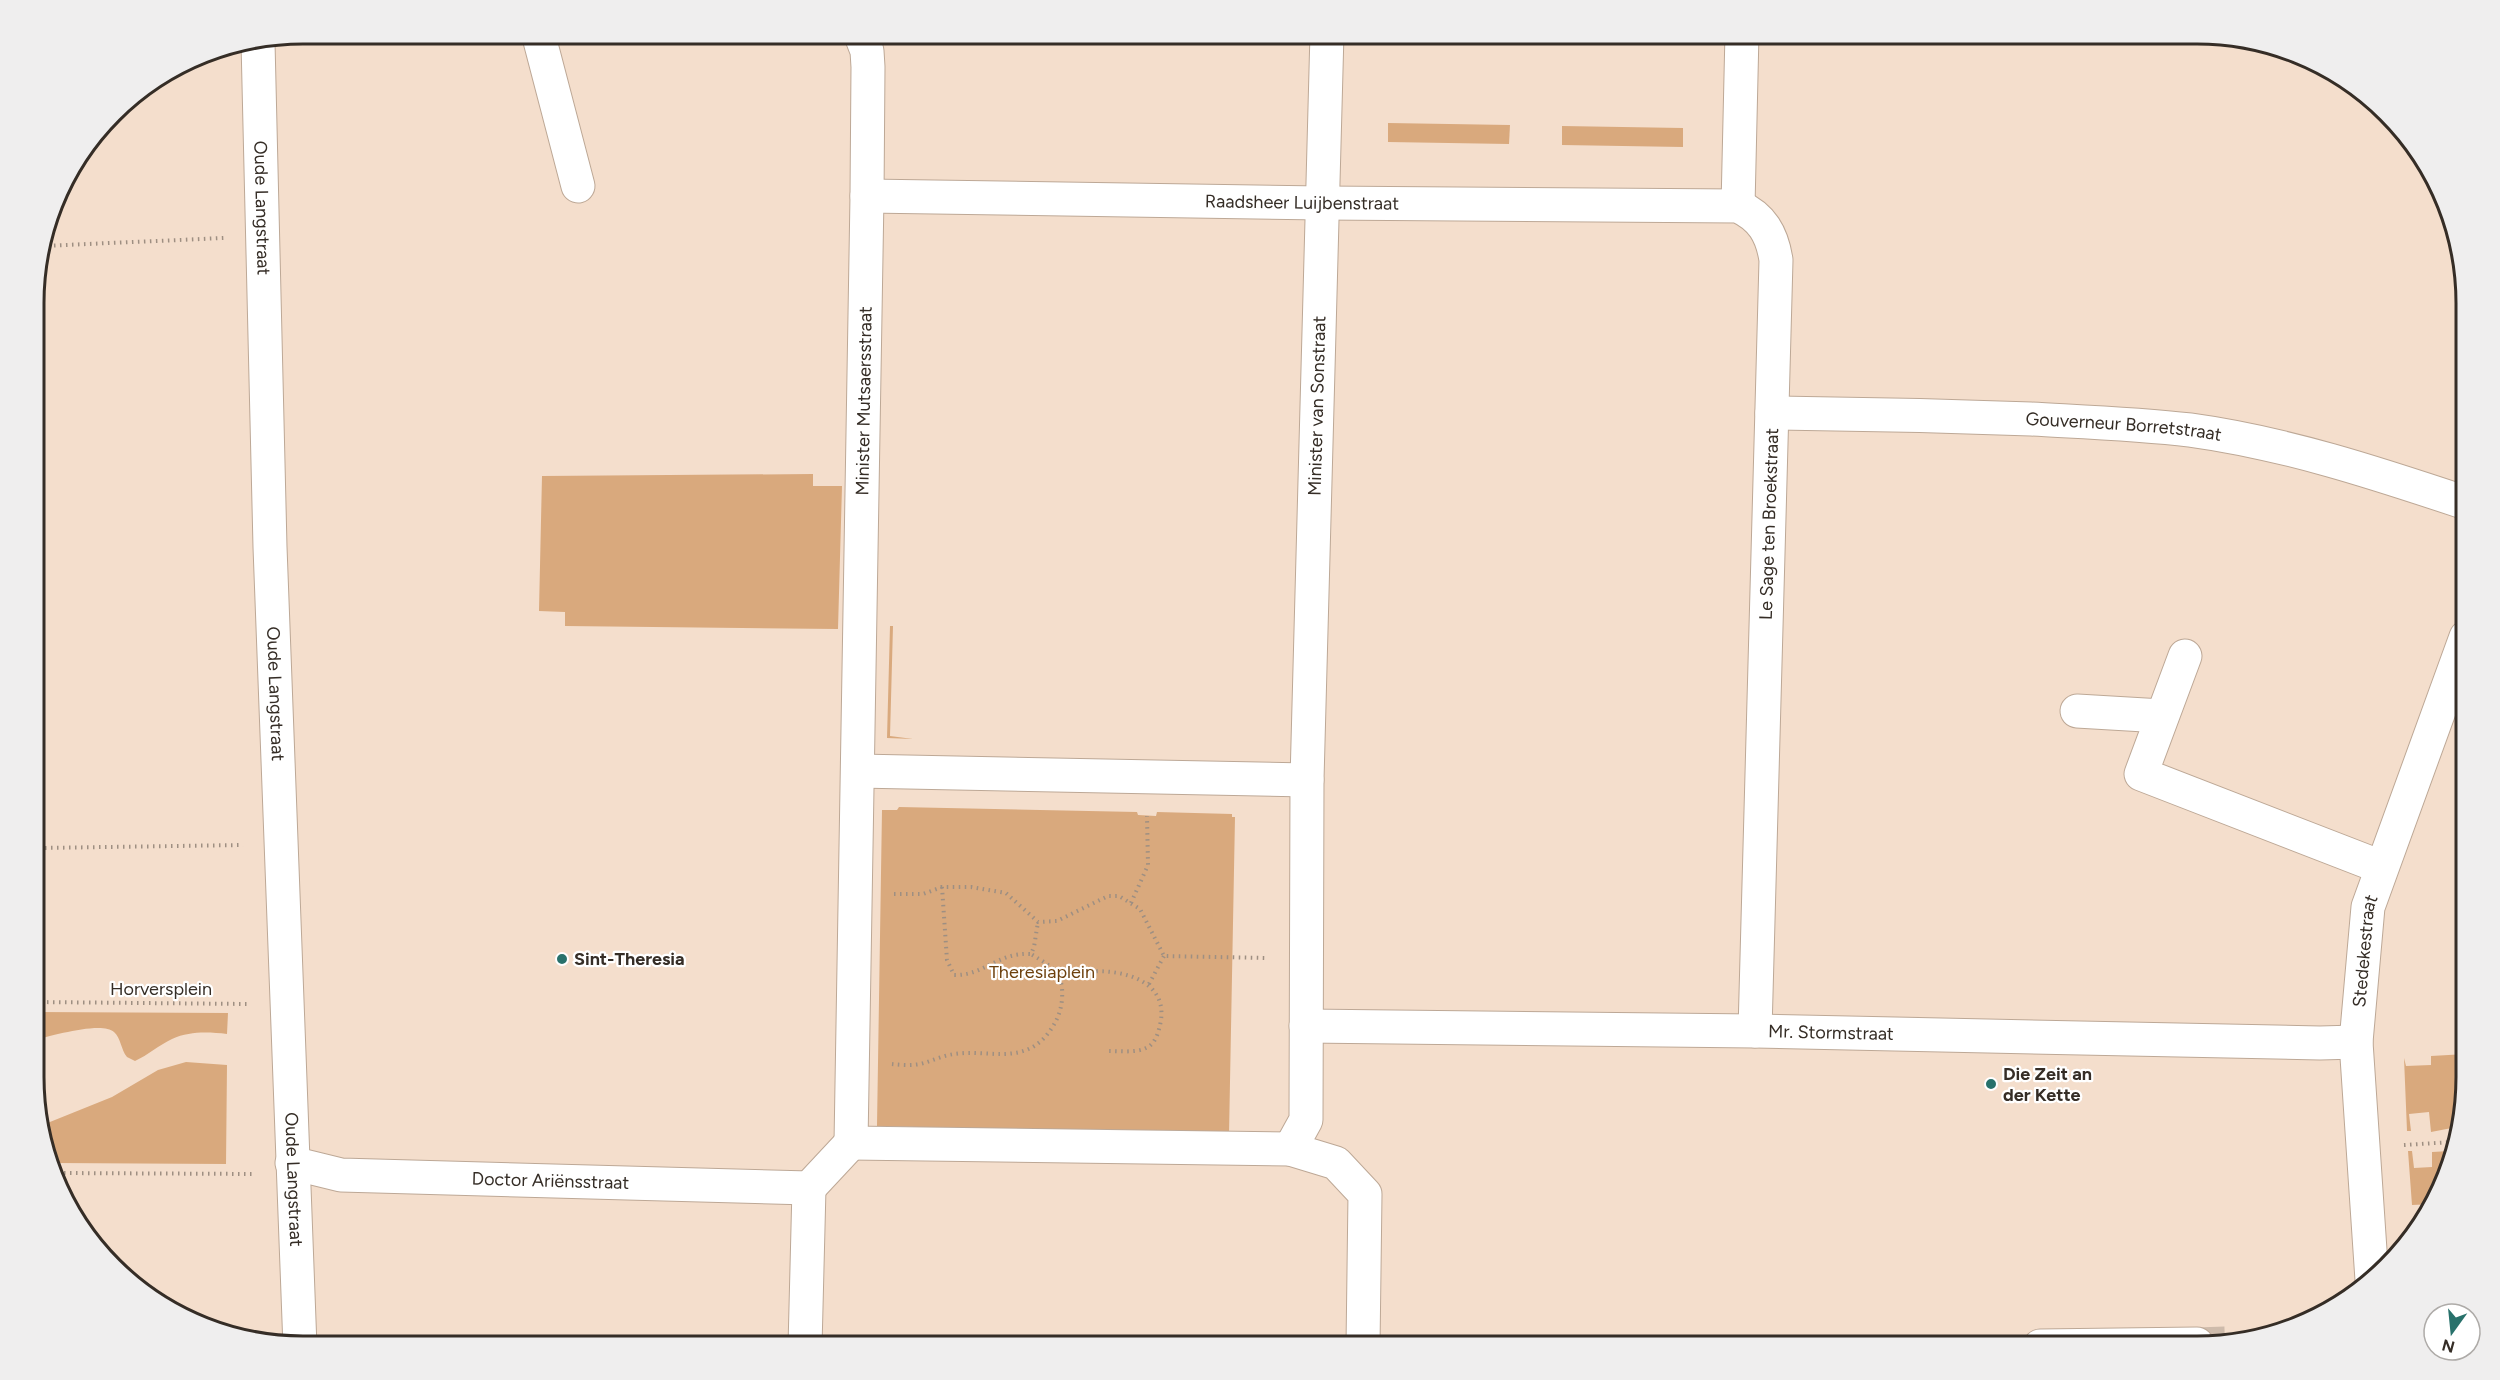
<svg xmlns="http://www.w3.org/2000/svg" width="2500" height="1380" viewBox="0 0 2500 1380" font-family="Figtree,sans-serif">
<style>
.green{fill:#d9a97d}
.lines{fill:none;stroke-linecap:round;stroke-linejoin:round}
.minor-tunnel{stroke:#cebbab;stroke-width:33;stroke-dasharray:33 16;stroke-linecap:butt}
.minor-casing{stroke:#bda896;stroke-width:35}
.path{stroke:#9e8f82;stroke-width:4;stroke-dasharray:1.5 4.5;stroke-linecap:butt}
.minor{stroke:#fff;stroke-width:33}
.poi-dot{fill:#28716b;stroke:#fff;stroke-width:2}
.labels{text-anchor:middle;stroke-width:4.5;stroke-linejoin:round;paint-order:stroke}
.street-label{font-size:18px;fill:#352d26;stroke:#fff}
.poi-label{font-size:18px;font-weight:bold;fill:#352d26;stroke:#fff;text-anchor:start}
.park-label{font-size:18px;fill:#6e410e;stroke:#fff}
.rim{fill:none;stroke:#352d26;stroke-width:3}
</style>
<rect width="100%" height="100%" fill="#f4decc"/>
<g class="green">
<path d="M1388,123L1510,125L1509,144L1388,142Z"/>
<path d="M1562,126L1683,128V147L1562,145Z"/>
<path d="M813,474V486H842L838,629L565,626V612L539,611L542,476Z"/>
<path d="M890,626H893L890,736L913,739L887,738Z"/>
<path d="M899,807L1137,812L1138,815L1156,816L1157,812L1232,814V817H1235L1229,1135L877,1126L882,810H897Z"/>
<path d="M35,1012L228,1013L227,1034C208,1032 190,1031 172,1039C159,1045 148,1055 135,1061L127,1057C121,1050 121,1038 114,1032C102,1021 51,1036 35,1040Z"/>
<path d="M2466,1054V1095L2457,1127L2431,1132L2429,1112L2409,1114L2411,1131H2407L2404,1058L2406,1066L2431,1065V1056Z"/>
<path d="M186,1062L227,1065L226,1164L54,1163L40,1126L112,1097L158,1070Z"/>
<path d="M2408,1151H2412L2414,1168L2432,1167V1152L2450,1151L2434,1204L2412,1205Z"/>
</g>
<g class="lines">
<path class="minor-tunnel" d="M2197,1344L2225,1343"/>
<g class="minor-casing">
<g id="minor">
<path d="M538,33L578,186"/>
<path id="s1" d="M860,33L867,51L868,67L867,196L851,1143L1290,1149L1306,1120L1307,780L1327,33"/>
<path id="s2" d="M258,42L270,547L300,1347"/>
<path id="s3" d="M867,196L1322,203L1738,206C1762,217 1772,234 1776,260L1755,1031"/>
<path d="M1738,206L1742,33"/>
<path id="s4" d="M1772,413C1859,414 1945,416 2031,419C2084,422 2138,424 2190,430C2285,443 2376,473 2466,503"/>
<path d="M2185,656L2141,774L2381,867"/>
<path d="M2077,711L2162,716"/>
<path d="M858,771L1307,780"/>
<path id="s5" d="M1306,1026L1755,1031L2320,1043L2356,1042"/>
<path d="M1290,1149L1336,1163L1365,1194L1363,1347"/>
<path id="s6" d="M292,1163L341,1175L809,1188"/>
<path d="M809,1188L851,1143"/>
<path id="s7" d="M2372,1280L2356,1042L2368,907L2466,637"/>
<path d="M2040,1346L2197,1344"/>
<path d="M805,1347L809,1188"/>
</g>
</g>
<g class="path">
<path d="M42,246L224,238"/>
<path d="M39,848L243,845"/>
<path d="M942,887L947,960L954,975C984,976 997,952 1031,954L1034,947L1038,922"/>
<path d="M894,894H923L942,887H971L1006,893L1038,922L1057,921L1108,896H1119L1140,909L1164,956L1267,958"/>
<path d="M1131,903L1148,865L1147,816"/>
<path d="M1061,977C1096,964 1173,970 1160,1025C1158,1034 1155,1044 1146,1048C1136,1053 1120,1051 1109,1051"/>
<path d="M1149,984L1164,956"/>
<path d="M35,1002L247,1004"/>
<path d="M892,1064C902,1065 914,1066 924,1063C934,1060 944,1055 955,1054C987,1049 1020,1065 1046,1036C1055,1025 1061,1013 1062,999C1064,972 1052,967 1031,954"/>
<path d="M2404,1145L2452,1142"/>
<path d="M58,1173L253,1174"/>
</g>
<use href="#minor" class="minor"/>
</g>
<g class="poi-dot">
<circle cx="562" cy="959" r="6"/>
<circle cx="1991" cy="1084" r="6"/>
</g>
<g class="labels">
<g class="street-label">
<text dy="6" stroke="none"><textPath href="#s3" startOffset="435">Raadsheer Luijbenstraat</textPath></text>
<text dy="6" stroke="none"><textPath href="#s2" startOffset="166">Oude Langstraat</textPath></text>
<text transform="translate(864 401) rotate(-89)" y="6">Minister Mutsaersstraat</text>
<text dy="6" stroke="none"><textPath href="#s1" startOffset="2298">Minister van Sonstraat</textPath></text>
<text dy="6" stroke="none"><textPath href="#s4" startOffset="352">Gouverneur Borretstraat</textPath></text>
<text transform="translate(1769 524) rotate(-88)" y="6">Le Sage ten Broekstraat</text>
<text dy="6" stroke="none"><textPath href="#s2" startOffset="652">Oude Langstraat</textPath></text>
<text dy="6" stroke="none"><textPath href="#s7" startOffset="330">Stedekestraat</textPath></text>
<text x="161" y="995">Horversplein</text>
<text dy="6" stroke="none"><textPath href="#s5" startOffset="525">Mr. Stormstraat</textPath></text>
<text dy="6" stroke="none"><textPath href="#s2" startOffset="1138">Oude Langstraat</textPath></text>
<text dy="6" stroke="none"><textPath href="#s6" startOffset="260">Doctor Ariënsstraat</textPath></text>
</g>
<g class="poi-label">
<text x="574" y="965">Sint-Theresia</text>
<text x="2003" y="1080">Die Zeit an<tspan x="2003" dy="21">der Kette</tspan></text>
</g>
<g class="park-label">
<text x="1042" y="978">Theresiaplein</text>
</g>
</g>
<path d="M0 0H2500V1380H0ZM303 44H2197A259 259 0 0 1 2456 303V1077A259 259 0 0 1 2197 1336H303A259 259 0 0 1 44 1077V303A259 259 0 0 1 303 44Z" fill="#efeeee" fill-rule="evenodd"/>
<path class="rim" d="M303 44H2197A259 259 0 0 1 2456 303V1077A259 259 0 0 1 2197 1336H303A259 259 0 0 1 44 1077V303A259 259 0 0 1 303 44Z"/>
<g transform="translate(2452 1332) rotate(195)"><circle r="28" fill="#ffffff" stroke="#aeaba8" stroke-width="1.5"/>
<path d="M0-4.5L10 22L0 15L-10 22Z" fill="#28716b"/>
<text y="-9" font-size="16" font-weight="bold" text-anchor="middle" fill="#352d26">N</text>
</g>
</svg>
